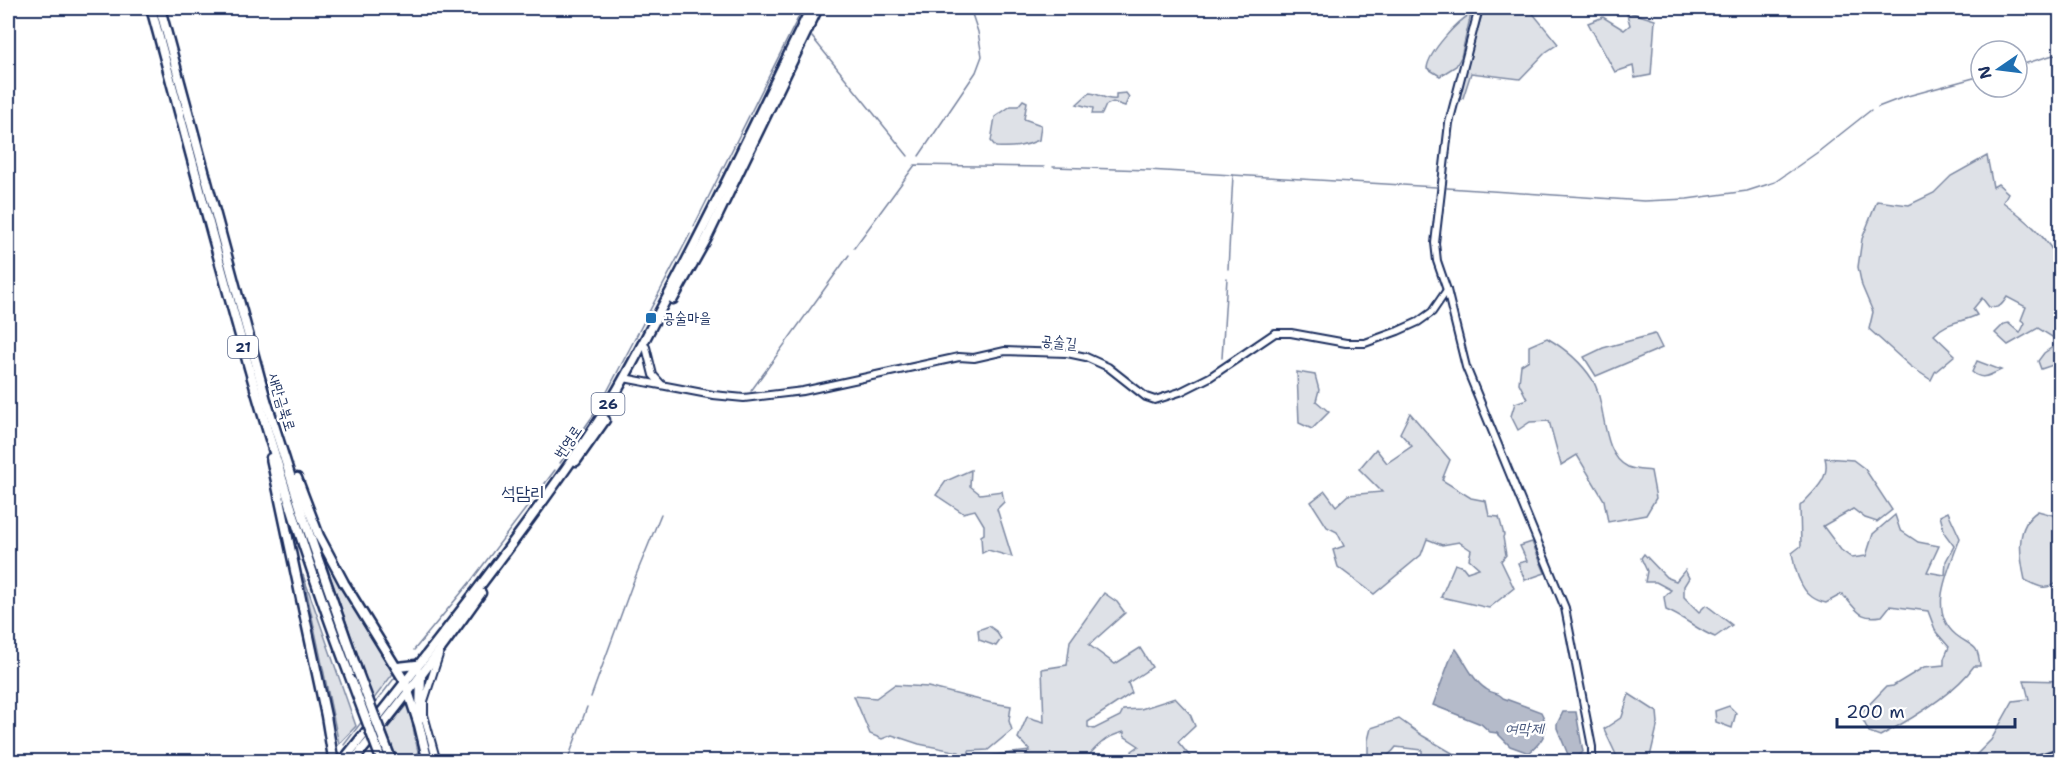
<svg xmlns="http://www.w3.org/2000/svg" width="2068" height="769" viewBox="0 0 2068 769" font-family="'Shantell Sans','Poor Story',sans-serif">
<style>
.green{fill:#dee1e7;stroke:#7c88a2;stroke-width:1.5}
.water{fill:#b5bbca;stroke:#77839f;stroke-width:1.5}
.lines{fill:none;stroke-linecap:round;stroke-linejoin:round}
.stream{stroke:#77839f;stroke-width:1.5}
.tertiary-casing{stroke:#1b2f5e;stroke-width:10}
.primary-casing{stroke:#1b2f5e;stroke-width:13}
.trunk-casing{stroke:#1b2f5e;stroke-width:13}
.tertiary{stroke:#fff;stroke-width:6}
.primary{stroke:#fff;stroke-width:8}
.trunk{stroke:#fff;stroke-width:8}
.trunk-bridge-casing{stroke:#1b2f5e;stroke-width:13;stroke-linecap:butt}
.trunk-bridge{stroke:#fff;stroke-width:8}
.poi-dot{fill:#1f6fb2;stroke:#fff;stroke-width:2}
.labels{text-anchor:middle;stroke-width:5;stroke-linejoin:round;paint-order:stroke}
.shield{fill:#fff;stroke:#5f6d8e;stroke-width:1.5}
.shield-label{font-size:14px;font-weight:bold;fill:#1b2f5e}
.poi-label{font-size:15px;fill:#1b2f5e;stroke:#fff;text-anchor:start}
.street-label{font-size:15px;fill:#1b2f5e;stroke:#fff}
.water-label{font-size:16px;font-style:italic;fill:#49597e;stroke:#fff}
.quarter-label{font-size:18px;fill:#1b2f5e;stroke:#fff}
</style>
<rect width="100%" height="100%" fill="#fff"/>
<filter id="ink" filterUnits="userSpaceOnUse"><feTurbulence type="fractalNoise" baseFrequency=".0167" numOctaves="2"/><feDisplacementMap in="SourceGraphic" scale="12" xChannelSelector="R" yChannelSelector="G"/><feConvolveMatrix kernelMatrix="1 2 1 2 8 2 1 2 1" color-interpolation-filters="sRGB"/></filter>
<g filter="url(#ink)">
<g class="green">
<path d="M1484,8H1524L1531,11L1558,44L1546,52L1520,79L1471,73L1463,98L1459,100L1458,92Z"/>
<path d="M1626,11L1655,20L1651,75L1635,78L1633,66L1615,72L1588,23L1603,17L1624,30L1630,25Z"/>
<path d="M1471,14L1461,57L1456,66L1440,76L1427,68C1429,52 1457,21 1471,14Z"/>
<path d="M1089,93C1099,93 1106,101 1116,99V94L1126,93L1129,97L1125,106L1113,102L1106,105L1102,114H1092L1093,108L1077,104Z"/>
<path d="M1023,100L1027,102L1024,119L1041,125L1039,140C1024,147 1012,148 996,147L991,141L995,117L1011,106H1018Z"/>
<path d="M1987,156L1993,187L1998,184L2008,193L2003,202C2024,218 2049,238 2059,263C2064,273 2061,327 2060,342L2038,328L2008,345L1995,333L2004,324L2008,323L2020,333L2025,323L2021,320L2026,307L2007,297C2002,305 1999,309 1989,307L1982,298L1973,309L1977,315C1960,323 1947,321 1934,335L1955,355L1935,372L1931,380L1910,366L1869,329L1873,312L1862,286L1858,267L1862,239L1877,201L1909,205L1934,193L1951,176Z"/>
<path d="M1655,334L1662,348L1596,376L1584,357L1603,348Z"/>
<path d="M1547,338C1564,348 1581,362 1592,379C1607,402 1600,454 1628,467C1635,470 1644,470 1651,471L1656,498L1646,515L1608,522L1604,500L1577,455L1561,465L1549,421L1530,422L1518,430L1511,416L1515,403L1527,399L1519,383L1521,365L1529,360V346Z"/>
<path d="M2060,342V358H2055L2053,365L2041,369L2038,361L2044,353Z"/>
<path d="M1977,361L2001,370C1990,375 1982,381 1972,372Z"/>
<path d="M1297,372L1315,375L1319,390L1316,401L1329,412L1312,429L1299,423Z"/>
<path d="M1410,413L1450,460L1442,480L1471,498L1486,501L1489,516L1499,517L1504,535L1503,537L1506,555L1501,561L1514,588L1489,608L1441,597L1455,564L1463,567L1467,572L1479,568L1469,559L1471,550L1459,542L1442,545L1427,539L1421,555L1374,594L1338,567L1333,550L1344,546L1337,532L1327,527L1311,502L1325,491L1336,506L1348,495L1382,492L1359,469L1376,449L1387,463L1412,446L1400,433Z"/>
<path d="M1825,458L1853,460L1865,469L1892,510L1877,522L1865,518L1853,509L1823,526L1841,550L1852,558L1866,556L1873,534L1895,515L1900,530L1918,542L1939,546L1927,572L1945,575L1946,561L1954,546L1945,534L1940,516L1948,512L1960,538C1950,568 1926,610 1956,635C1972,648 1978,642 1980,666H1974C1955,693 1910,720 1880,736L1869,732L1860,714L1886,687L1893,686L1924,667L1944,665V659L1949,647L1936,632L1928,611L1890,606L1882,616C1858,620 1858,610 1842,594L1826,603C1822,602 1816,600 1812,597C1800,589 1794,567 1792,553L1801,546L1800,506C1813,492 1831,479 1825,458Z"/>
<path d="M971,470L970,486L980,494L1002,491L1004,502L997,509L1012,557L988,550L982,553L981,536L984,534V525L975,510L963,513L936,495L946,481Z"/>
<path d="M2038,511L2060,517V581C2046,591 2040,588 2025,580C2020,557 2014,526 2038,511Z"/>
<path d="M1532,542L1545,573L1525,580L1518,563L1527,561L1520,546Z"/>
<path d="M322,553L395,671L373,700Z"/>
<path d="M1644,554L1666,577L1676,581L1685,570L1689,578L1684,586V597L1699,612L1706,605L1732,625L1715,637C1697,630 1684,617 1666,610L1664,597L1671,590L1656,582H1645L1647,571L1641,558Z"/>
<path d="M303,575L356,726L339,744Z"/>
<path d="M1104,593L1117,602L1125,613L1089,645L1115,664L1140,648L1152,667L1128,683L1132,693L1088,722V727L1094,729L1120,716L1123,710L1141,709L1175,698L1190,714L1195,726L1178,742L1193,760L1191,761H1135L1132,751L1139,746L1124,736V732C1105,736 1095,748 1083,762L959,761V752L919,744L892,735L882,739L870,734L854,696L876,698L894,685L928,687L992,703L1011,706L1009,721L1012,730L988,750L969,751V758L1030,751L1018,738L1027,717L1044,722L1042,669L1067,665L1070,641Z"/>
<path d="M989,626L996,631L1001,639L996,646L979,640L978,630Z"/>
<path d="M2024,680L2060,681V747L2017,761H1970L1991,740L2013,701L2029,699Z"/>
<path d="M1629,694L1657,712L1658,723L1649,761H1619L1604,729L1622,717Z"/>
<path d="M408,703L420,761H398L386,730Z"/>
<path d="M1729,706L1736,713L1732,728L1716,722L1715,711Z"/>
<path d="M1399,719L1423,736L1466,761H1422V750L1396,747C1388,758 1378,762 1365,761V758L1368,756V740L1371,728Z"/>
</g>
<g class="water">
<path d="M1456,649C1465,661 1473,681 1486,689C1492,694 1498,692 1503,698L1541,712C1551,730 1543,741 1529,753L1510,746L1497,733L1490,732L1481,724L1433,705L1452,654Z"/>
<path d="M1563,712H1576L1583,752L1574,759L1569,757L1557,728V724Z"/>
</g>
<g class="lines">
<g class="stream">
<path d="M812,37L908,156"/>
<path d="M2017,66L2060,53"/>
<path d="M1878,107L1904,97L1981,76"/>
<path d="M919,156L976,72L982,56L978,32L970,8"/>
<path d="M1053,167L1148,170L1436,187"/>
<path d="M1447,188L1644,201L1687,199L1747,191L1775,182L1818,152L1871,110"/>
<path d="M694,226L803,8"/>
<path d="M854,248L915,165L1044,167"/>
<path d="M1228,269L1233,175"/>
<path d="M1222,358L1227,278"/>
<path d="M751,391L849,255"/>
<path d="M560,463L599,407L690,234"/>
<path d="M414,650L471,581L555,470"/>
<path d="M591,697L632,585L661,514"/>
<path d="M373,706L396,676"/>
<path d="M344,745L363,720"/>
<path d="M567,762L587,707"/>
</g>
<g class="tertiary-casing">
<g id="tertiary">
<path d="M1479,8L1449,123L1435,243L1437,261L1447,290L1466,367L1565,608L1592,747V762"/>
<path d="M646,347L653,375L662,385"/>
<path d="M624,378L713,395L744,398L803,391L959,357L974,358L1005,351L1067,353L1086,357L1108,367L1146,397L1155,400L1180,392L1210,377L1275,333H1291L1346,343H1365L1398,331L1418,322L1432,312L1447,290"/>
<path d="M437,762L424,715V701L439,655"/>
<path d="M2029,762L2060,752"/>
</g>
</g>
<g class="primary-casing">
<g id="primary">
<path d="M673,299L707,238L818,8"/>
<path d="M576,461L605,420"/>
<path d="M342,762C430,651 519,540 598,422C622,386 641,346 662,307C715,209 762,108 811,8"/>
<path d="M352,762C398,708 440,651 481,593"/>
</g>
</g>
<g class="trunk-casing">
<g id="trunk">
<path d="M151,8C213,234 268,463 352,682"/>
<path d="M160,8L266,400L304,519L358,673"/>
<path d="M271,458L326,716L333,758L332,762"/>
<path d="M297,478L319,536L344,583L405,682L419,725L428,762"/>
<path d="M398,667L416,665"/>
<path d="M420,718L421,673"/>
</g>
</g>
<use href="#tertiary" class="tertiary"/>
<use href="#primary" class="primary"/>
<use href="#trunk" class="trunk"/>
<g class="trunk-bridge-casing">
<g id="trunk-bridge">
<path d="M358,673L392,762"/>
<path d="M352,682L382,762"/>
</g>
</g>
<use href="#trunk-bridge" class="trunk-bridge"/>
</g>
</g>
<rect class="poi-dot" x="645" y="312" width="12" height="12" rx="3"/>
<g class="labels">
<g class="shield">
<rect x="228" y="336" width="30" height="22" rx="4.5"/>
<rect x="591.5" y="393" width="33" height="22" rx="4.5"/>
</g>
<g class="shield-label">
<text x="243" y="352">21</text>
<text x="608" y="409">26</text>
</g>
<g class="poi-label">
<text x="663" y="323">공술마을</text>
</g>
<g class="street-label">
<text transform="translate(1059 342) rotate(6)" y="5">공술길</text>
<text transform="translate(282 402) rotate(73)" y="5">새만금북로</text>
<text transform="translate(568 442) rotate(-56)" y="5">번영로</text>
</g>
<g class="water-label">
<text x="1524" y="734">여막제</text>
</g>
<g class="quarter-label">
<text x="523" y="499">석담리</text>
</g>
</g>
<rect width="2068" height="769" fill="none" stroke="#fff" stroke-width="30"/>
<rect x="15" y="15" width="2038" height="739" fill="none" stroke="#1b2f5e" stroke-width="2" filter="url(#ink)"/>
<g transform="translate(1999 69) rotate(256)"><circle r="28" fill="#ffffff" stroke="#a4acbf" stroke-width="1.5"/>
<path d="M0-4.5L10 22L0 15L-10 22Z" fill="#1f6fb2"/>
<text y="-9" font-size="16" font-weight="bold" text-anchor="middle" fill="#1b2f5e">N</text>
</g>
<path d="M1837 718v9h178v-9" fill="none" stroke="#1b2f5e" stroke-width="3"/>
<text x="1846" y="718" font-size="18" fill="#1b2f5e" stroke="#ffffff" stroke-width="4.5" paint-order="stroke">200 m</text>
</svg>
